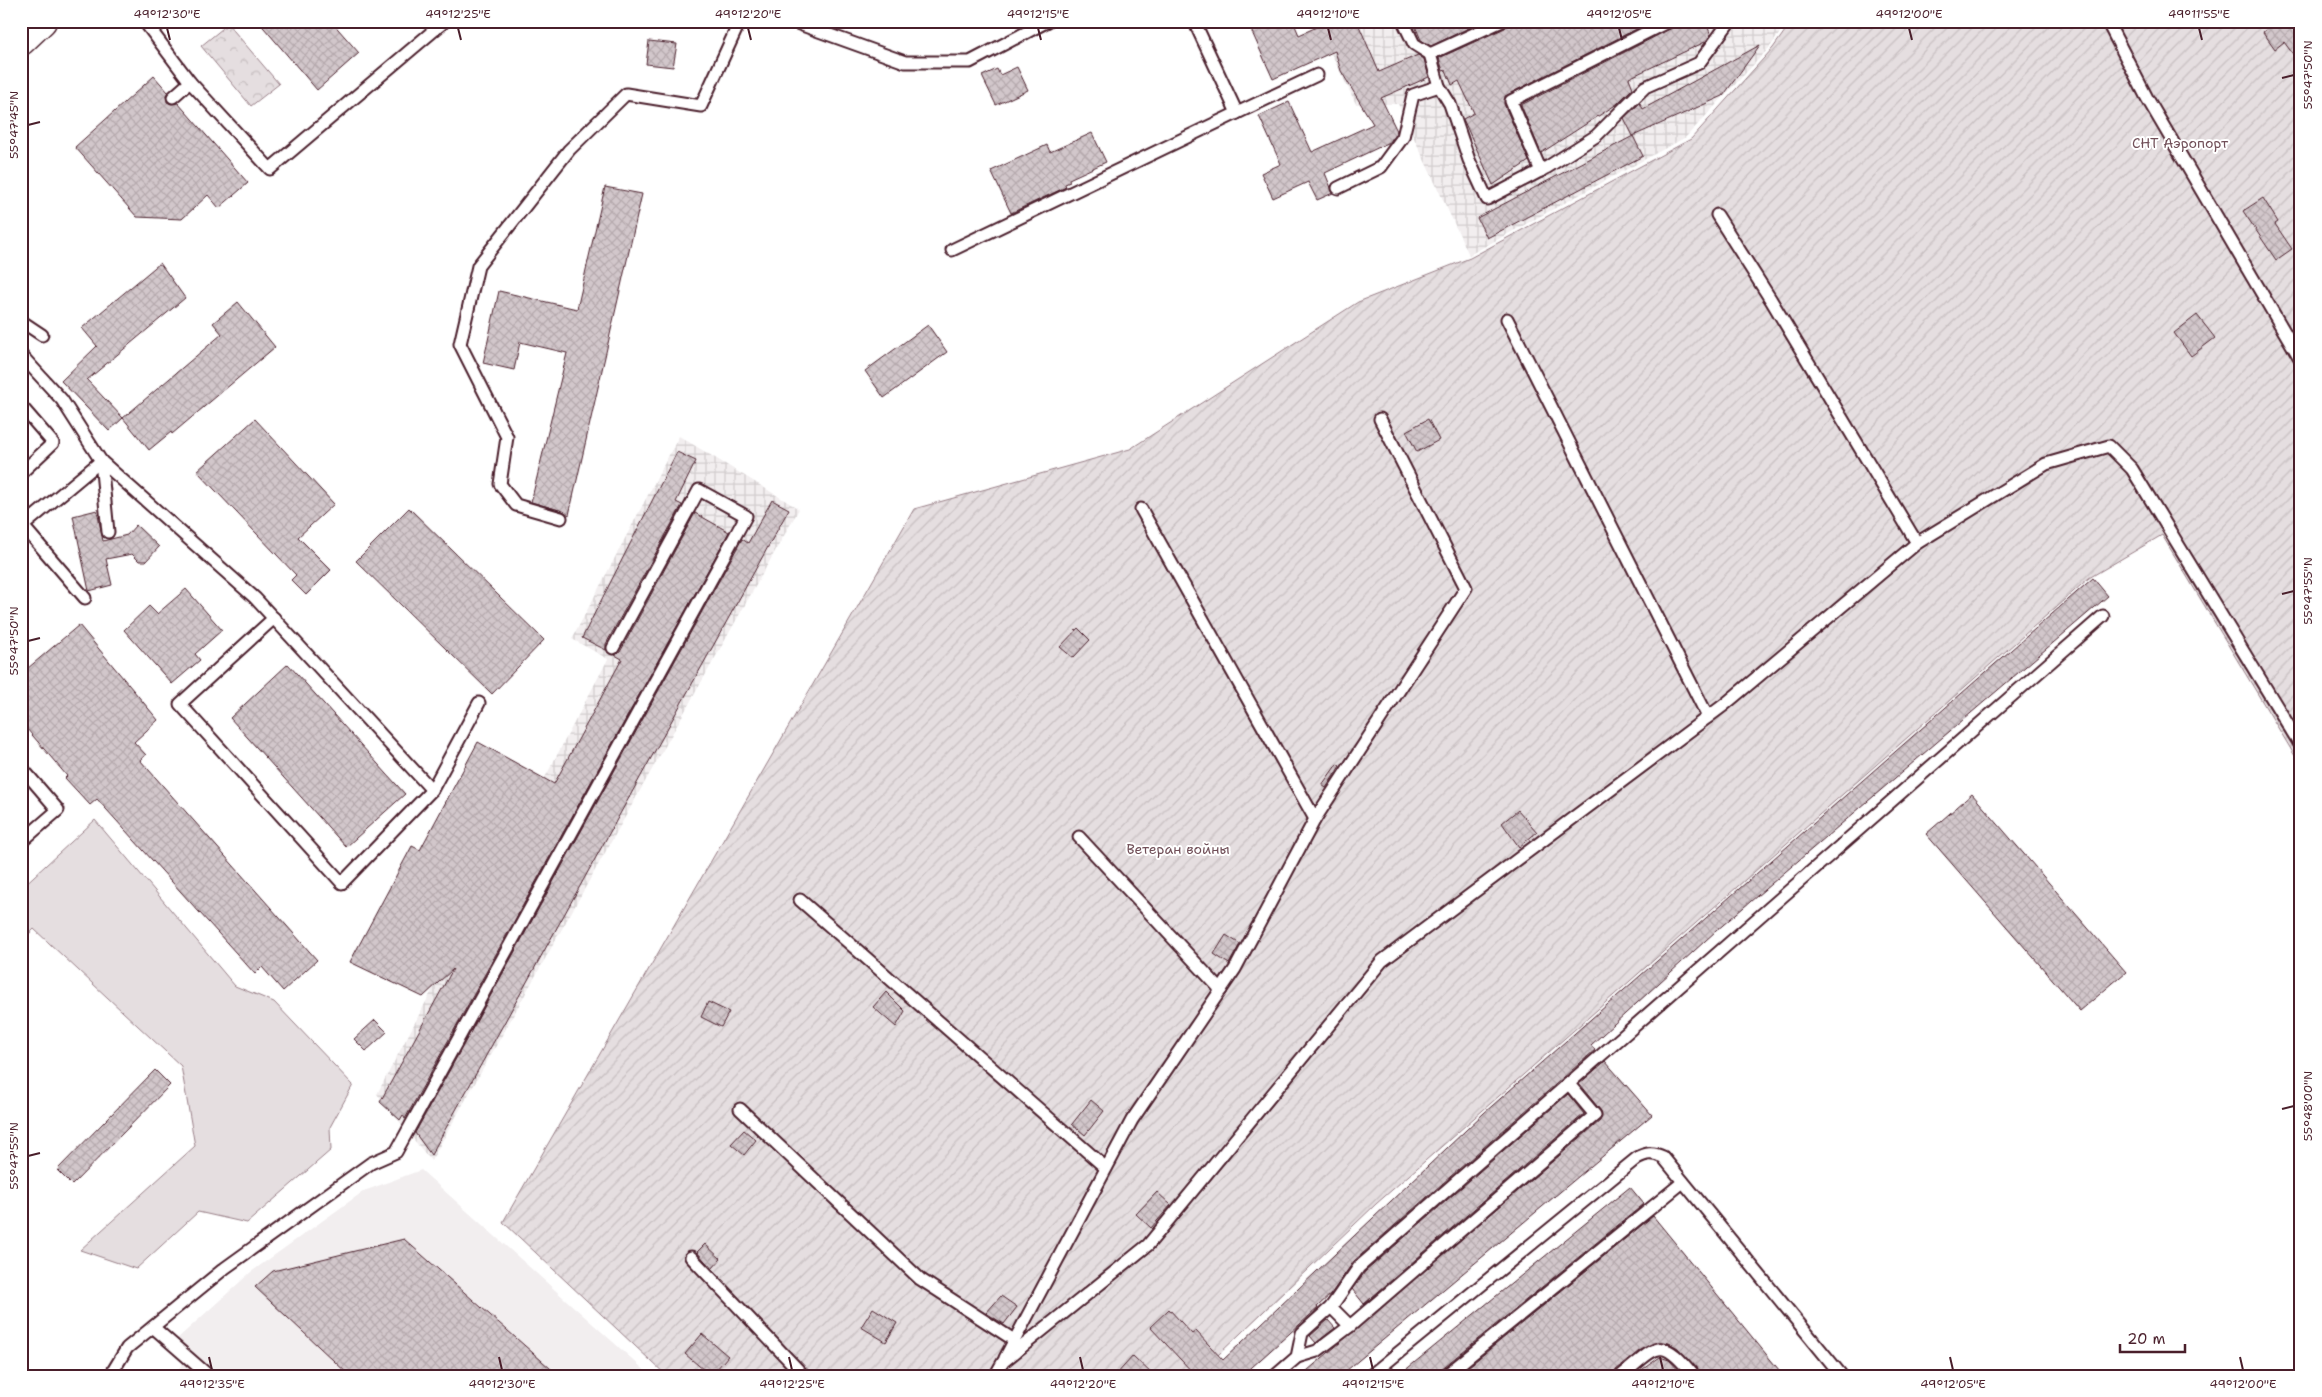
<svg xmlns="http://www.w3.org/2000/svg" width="2322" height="1397" viewBox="0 0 2322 1397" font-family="'Shantell Sans',sans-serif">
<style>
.built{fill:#f2eeef}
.industrial{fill:url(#industrial-grid)}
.grass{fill:#e5dee0;stroke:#987e86}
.forest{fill:url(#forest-crowns);stroke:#987e86}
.garden{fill:url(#garden-furrows);stroke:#987e86}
.building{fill:url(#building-cross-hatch);stroke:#4a1f2b}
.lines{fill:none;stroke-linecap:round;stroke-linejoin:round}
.service-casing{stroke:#4a1f2b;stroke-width:15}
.tertiary-casing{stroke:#4a1f2b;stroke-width:31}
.service{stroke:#fff;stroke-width:11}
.tertiary{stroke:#fff;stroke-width:28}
.ticks{fill:none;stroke:#4a1f2b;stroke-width:2}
.labels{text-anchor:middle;stroke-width:4;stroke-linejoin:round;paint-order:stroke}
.park-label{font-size:14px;fill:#714f58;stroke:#fff}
.neatline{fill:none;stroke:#4a1f2b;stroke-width:2}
.ticks-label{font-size:12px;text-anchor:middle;fill:#4a1f2b}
</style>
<defs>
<pattern id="industrial-grid" width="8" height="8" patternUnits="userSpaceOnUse" patternTransform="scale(1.25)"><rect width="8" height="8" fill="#f2eeef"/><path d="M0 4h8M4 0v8" fill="none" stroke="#d1cccd"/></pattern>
<pattern id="forest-crowns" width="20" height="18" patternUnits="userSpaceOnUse" patternTransform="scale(1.25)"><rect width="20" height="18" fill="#e5dee0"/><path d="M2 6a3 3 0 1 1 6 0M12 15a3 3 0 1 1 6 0" fill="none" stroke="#c6bec0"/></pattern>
<pattern id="garden-furrows" width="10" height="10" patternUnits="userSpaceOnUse" patternTransform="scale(1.25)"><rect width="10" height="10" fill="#e5dee0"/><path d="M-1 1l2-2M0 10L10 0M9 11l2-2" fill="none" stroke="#c6bec0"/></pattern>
<pattern id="building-cross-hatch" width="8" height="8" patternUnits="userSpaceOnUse" patternTransform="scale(1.25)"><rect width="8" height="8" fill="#d2c7cb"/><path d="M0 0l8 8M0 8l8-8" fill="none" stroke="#b6aaae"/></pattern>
</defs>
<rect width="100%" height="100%" fill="#fff"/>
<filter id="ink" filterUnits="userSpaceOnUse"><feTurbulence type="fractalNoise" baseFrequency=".02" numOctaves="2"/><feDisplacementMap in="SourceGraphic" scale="10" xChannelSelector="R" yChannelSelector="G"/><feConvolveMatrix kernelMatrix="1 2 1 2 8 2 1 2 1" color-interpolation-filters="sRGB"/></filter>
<g filter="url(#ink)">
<path class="built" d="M421,1170L651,1376H172L193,1352L177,1339L251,1272L364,1191Z"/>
<g class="industrial">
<path d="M1315,21H1788L1770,47L1686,137L1469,255L1398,104H1356Z"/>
<path d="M679,436L799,509L431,1161L377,1094L608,659L572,639Z"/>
</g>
<path class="grass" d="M95,820L235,986L274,1002L353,1085L330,1127L331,1150L247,1223L198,1212L136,1269L80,1250L195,1146L181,1066L34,929L21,942V888Z"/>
<path class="forest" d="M228,24L279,84L251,106L201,46Z"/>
<path class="garden" d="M1792,21H2301V766L2162,535L2089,578L1376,1204L1196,1376H667L503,1222L914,509L1130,449L1358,302L1470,258L1691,139L1773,48Z"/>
<g class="building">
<path d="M258,21H331L359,53L317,90Z"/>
<path d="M1247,21H1293L1299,35L1330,21H1357L1379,72L1418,55L1424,59L1429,77L1381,98L1397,131L1390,142L1325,173L1333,193L1317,200L1308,182L1273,198L1261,173L1281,164L1259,116L1289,102L1312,152L1373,124L1341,71L1335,51L1273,79Z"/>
<path d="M1413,21H1483L1431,46L1421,40Z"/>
<path d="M1509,21H1652L1505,96L1504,104L1529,161L1493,185L1463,119L1474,113L1459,81L1452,85L1446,70L1443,71L1439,58L1505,28Z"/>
<path d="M1676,21H1705L1711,35L1705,42L1629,78L1633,88L1617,104L1541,153L1521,105L1672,28Z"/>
<path d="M2278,21H2301V65L2284,42L2275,49L2263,32Z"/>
<path d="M649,41L677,44L673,67L646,64Z"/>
<path d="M1760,45L1723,96L1633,136L1624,118L1640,103L1643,109Z"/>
<path d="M1017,67L1028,90L996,105L982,76L997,69L1000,75Z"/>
<path d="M154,76L168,92L166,95L167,102L171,104L178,103L248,183L219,208L208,195L182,219L137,217L75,147Z"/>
<path d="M1092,133L1106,162L1069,179L1070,182L1065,184L1066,187L1011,213L991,171L1047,145L1050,152Z"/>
<path d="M1633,136L1643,156L1487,238L1477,218Z"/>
<path d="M605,187L642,194L569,515L563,511L531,502L567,353L520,342L514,370L483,363L499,291L577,309Z"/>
<path d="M2263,198L2278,222L2275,224L2292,249L2276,260L2243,211Z"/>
<path d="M160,263L185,298L87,380L123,418L222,334L213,323L238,302L275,347L172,434L171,432L149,450L123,418L109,431L61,381L97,346L82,328Z"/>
<path d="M2197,315L2215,338L2191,356L2174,333Z"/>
<path d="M928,325L947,352L884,398L865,371Z"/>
<path d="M255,419L334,504L298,537L331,570L306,595L291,580L296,575L197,471Z"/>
<path d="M1428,419L1439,440L1417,452L1406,431Z"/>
<path d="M677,452L696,461L676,502L682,505L606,644V650L582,638Z"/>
<path d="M772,500L789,509L431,1155L415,1133L742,539L748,543Z"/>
<path d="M409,508L544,640L492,694L356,561Z"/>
<path d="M97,510L103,541L127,535L136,525L159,547L146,561H139L132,554L106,559L112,585L89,591L73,516Z"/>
<path d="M695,513L729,532L405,1119L403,1115L400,1120L380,1102L453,969L423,997L350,962L412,846L420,850L478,742L554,784L622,659L615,655L620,652Z"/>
<path d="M2093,578L2108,596L1716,931L1591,1045L1595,1050L1354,1261L1331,1294L1317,1307L1318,1308L1242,1376H1196L1150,1327L1169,1309L1192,1334L1196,1331L1223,1360L1484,1113Z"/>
<path d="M186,589L222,630L195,654L200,660L172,684L124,630L149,606L157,614Z"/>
<path d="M79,625L158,720L134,742L146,755L140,760L317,960L283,991L262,967L255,974L97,799L90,805L65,778L67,776L21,722V674Z"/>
<path d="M1078,628L1090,640L1073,658L1060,647Z"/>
<path d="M288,664L405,794L346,847L230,718Z"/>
<path d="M1337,764L1340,766L1326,788L1322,785Z"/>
<path d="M1972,794L2126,972L2080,1011L1926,834Z"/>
<path d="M1518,810L1537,832L1519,847L1502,823Z"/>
<path d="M1226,935L1240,944L1229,964L1214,954Z"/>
<path d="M886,992L905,1011L896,1027L873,1007Z"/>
<path d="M708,1002L729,1012L721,1027L701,1017Z"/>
<path d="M375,1020L387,1032L366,1051L354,1039Z"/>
<path d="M1605,1061L1652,1115L1340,1376H1301L1600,1121L1602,1117L1601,1111L1579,1084Z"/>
<path d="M155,1070L170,1085L72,1185L57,1170Z"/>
<path d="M1568,1094L1584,1114L1364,1304L1352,1289L1365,1272Z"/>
<path d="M1091,1100L1104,1111L1085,1135L1072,1124Z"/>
<path d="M744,1130L756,1140L744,1155L731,1144Z"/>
<path d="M1630,1187L1644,1204L1440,1370L1438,1376H1398Z"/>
<path d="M1157,1192L1171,1205L1151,1228L1136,1214Z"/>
<path d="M1653,1216L1784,1376H1701L1678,1348L1669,1343L1659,1342L1639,1351L1616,1370L1614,1376H1457Z"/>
<path d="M404,1239L559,1376H350L255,1287L273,1271Z"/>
<path d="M705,1244L721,1259L712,1269L697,1252Z"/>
<path d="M1001,1296L1017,1307L1004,1324L986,1313Z"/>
<path d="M873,1308L897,1323L886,1342L861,1327Z"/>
<path d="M1328,1320L1335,1328L1316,1343L1310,1336Z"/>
<path d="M702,1334L728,1356L711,1376L685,1354Z"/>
<path d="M1133,1356L1154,1376H1115Z"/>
<path d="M1660,1357L1669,1360L1684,1376H1633Z"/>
</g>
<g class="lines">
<g class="service-casing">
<g id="service">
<path d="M144,21L190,82L270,169L445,21"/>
<path d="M791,21L905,62H970L1048,21"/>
<path d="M1403,21L1414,44L1430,54"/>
<path d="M2107,21L2147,98L2301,360"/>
<path d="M153,30L163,21"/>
<path d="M1439,86L1430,54L1502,21"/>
<path d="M173,97L190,82"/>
<path d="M1237,113L1317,75"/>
<path d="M1541,171L1511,101L1669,21"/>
<path d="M1338,188L1381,167L1403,137L1413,95L1439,86L1450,104L1469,160L1487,199L1546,168L1596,136L1645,87L1699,63L1730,21"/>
<path d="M952,250L1237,113L1194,21"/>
<path d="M1507,319L1708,717"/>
<path d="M21,321L42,335"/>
<path d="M21,355L62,400L101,461L23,526L85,598"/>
<path d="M21,406L53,443L21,473"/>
<path d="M101,461L255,598L432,790"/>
<path d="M101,461L108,532"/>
<path d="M1141,509L1315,819"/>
<path d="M561,518L516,505L500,484L507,437L460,344L478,266L569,150L626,94L701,106L740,21"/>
<path d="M1917,543L2046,464L2109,446L2132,469L2301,746"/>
<path d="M274,618L180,704L342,883L432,790L479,703"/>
<path d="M21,767L58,810L21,842"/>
<path d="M1079,837L1221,990"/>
<path d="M800,900L1106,1168"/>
<path d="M740,1109L920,1279L1014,1340"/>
<path d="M691,1257L804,1376"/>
<path d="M1331,1307L1350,1326L1595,1115L1568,1083"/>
<path d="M153,1327L209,1376"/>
<path d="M1297,1357L1317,1351L1350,1326"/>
<path d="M1005,1358L1132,1120L1235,969L1315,819L1466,588L1380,419"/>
<path d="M110,1376L127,1348L225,1268L371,1163L396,1152L746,516L699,490L613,648"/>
<path d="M995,1376L1003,1362L1148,1245L1382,961L1724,705L1917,543L1771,300L1717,215"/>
<path d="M1275,1376L1297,1357L1302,1333L1331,1307L1359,1267L2103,616"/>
<path d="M1370,1376L1637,1158C1646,1153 1653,1152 1663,1157L1842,1376"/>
<path d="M1445,1376L1683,1182"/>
<path d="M1621,1376C1658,1346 1660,1334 1694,1376"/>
</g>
</g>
<g class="tertiary-casing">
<path id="tertiary" d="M21,41L42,21"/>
</g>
<use href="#service" class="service"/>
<use href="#tertiary" class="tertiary"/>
</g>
</g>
<path class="ticks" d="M167,28L170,40M458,28L461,40M748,28L751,40M1038,28L1041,40M1328,28L1331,40M1619,28L1622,40M1909,28L1912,40M2199,28L2202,40M2282,78L2294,75M28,125L40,122M2282,594L2294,591M28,641L40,638M2282,1109L2294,1106M28,1156L40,1153M209,1357L212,1370M499,1357L502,1370M789,1357L792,1370M1080,1357L1083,1370M1370,1357L1373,1370M1660,1357L1663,1370M1950,1357L1953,1370M2240,1357L2243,1370"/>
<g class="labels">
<g class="park-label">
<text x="2180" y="148">СНТ Аэропорт</text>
<text x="1178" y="854">Ветеран войны</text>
</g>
</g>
<rect width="2322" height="1397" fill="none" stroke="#fff" stroke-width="55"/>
<path d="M2120 1344v8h65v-8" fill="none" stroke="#4a1f2b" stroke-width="2.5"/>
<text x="2127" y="1344" font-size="15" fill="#4a1f2b" stroke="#ffffff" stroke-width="4" paint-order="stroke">20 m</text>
<rect x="28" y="28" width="2266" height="1342" class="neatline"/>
<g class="ticks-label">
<text x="167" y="18">49°12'30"E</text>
<text x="458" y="18">49°12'25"E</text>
<text x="748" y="18">49°12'20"E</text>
<text x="1038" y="18">49°12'15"E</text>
<text x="1328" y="18">49°12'10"E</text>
<text x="1619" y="18">49°12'05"E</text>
<text x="1909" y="18">49°12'00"E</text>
<text x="2199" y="18">49°11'55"E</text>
<text transform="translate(2308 75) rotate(-90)" y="4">55°47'50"N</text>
<text transform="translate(14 125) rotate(-90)" y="4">55°47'45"N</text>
<text transform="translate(2308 591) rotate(-90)" y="4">55°47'55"N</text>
<text transform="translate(14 641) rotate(-90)" y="4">55°47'50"N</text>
<text transform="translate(2308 1106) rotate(-90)" y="4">55°48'00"N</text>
<text transform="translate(14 1156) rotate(-90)" y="4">55°47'55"N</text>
<text x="212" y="1388">49°12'35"E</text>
<text x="502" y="1388">49°12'30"E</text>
<text x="792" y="1388">49°12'25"E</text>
<text x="1083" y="1388">49°12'20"E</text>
<text x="1373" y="1388">49°12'15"E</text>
<text x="1663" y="1388">49°12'10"E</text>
<text x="1953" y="1388">49°12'05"E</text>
<text x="2243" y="1388">49°12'00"E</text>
</g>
</svg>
